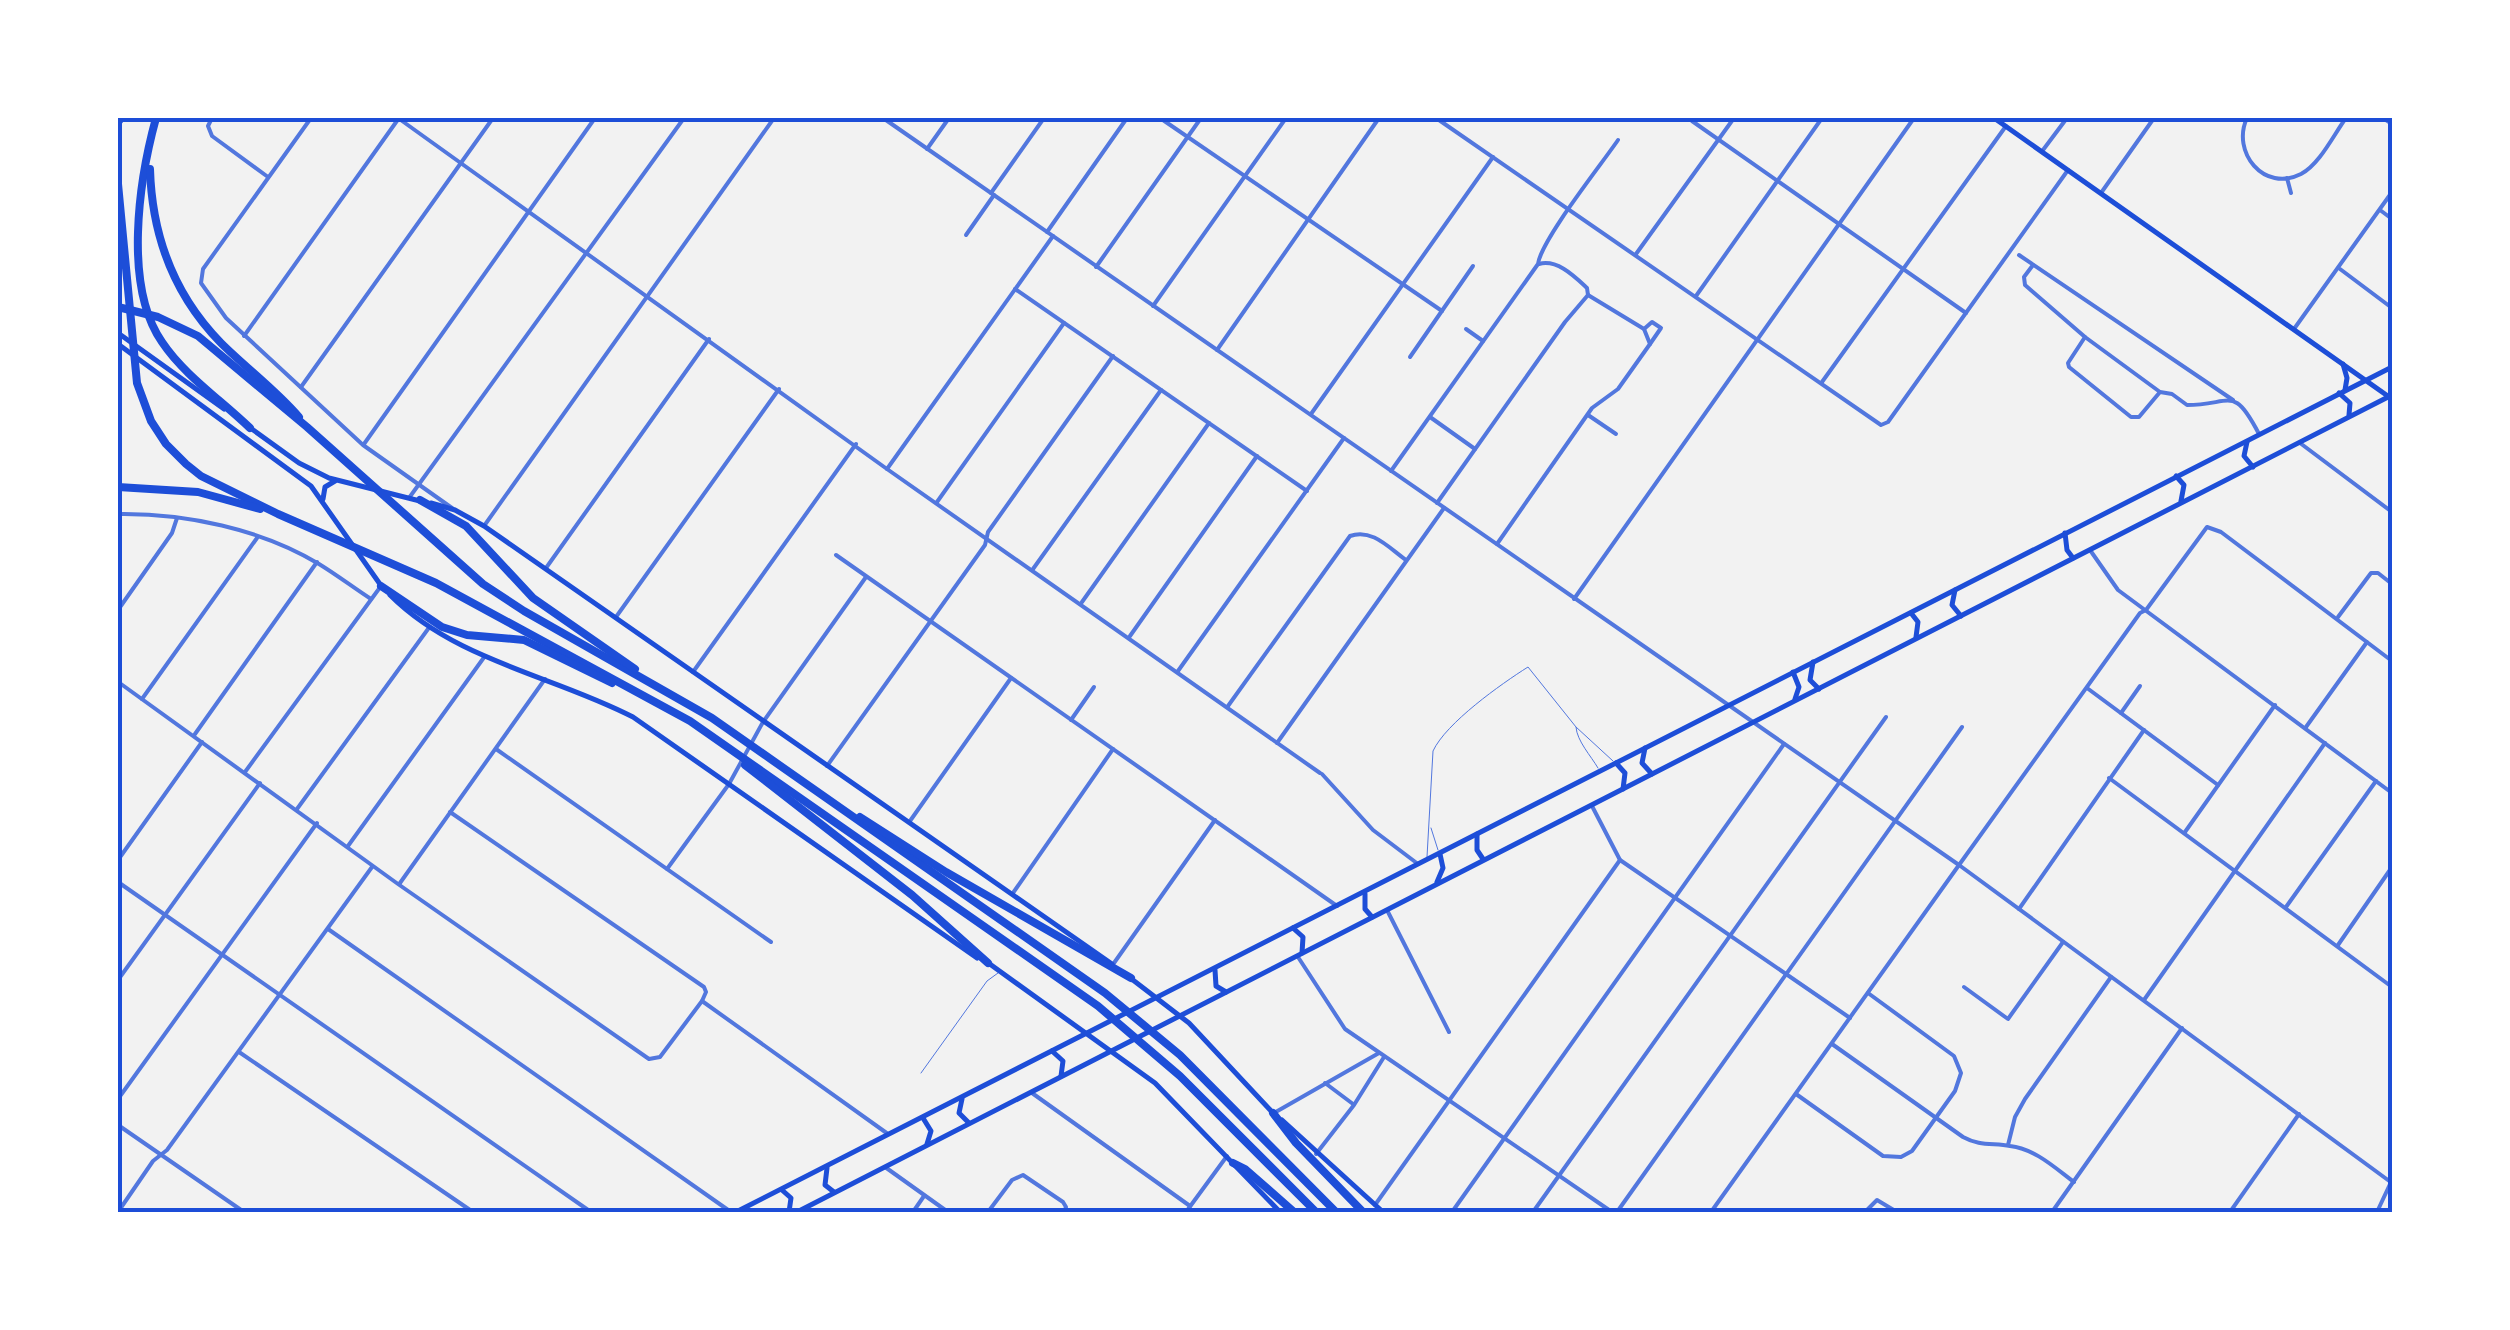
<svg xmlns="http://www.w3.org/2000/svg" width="2510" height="1330" viewBox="0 0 2510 1330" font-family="Jost,sans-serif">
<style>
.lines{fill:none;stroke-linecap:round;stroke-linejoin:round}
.service{stroke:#5277de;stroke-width:1}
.minor{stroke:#5277de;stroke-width:4}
.tertiary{stroke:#5277de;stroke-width:4}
.secondary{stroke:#1d4ed8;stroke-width:5}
.primary{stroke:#1d4ed8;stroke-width:5}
.motorway{stroke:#1d4ed8;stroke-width:8}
.neatline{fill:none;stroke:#1d4ed8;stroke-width:4}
</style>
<rect width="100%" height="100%" fill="#f2f2f2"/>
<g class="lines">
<g class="service">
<path d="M1598,768C1591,756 1577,741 1576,727L1613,761"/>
<path d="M1431,828L1438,850"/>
<path d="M1427,857L1433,751C1446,723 1501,684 1528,667L1576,727"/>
<path d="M921,1073L987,981L998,973"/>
</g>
<g class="minor">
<path d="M212,118L208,126L212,136L268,177"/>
<path d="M311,118L203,269L201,283L226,318L363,445L452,508"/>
<path d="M398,118L887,469L1320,773"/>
<path d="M1160,118L1442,311"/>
<path d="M1436,118L1881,425L1888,422L2068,170"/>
<path d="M2247,118C2231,152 2264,193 2301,174C2320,164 2334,134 2346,118"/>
<path d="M2383,118L2392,124"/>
<path d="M1692,121L1966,313"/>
<path d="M2043,150L2067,118"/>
<path d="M2287,178L2291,193"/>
<path d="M991,193L1044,118"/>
<path d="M2101,193L2154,118"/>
<path d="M2380,210L2392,219"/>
<path d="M1047,232L1127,118"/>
<path d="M966,235L994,195"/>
<path d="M1636,254L1734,118"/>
<path d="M2019,255L2233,400"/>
<path d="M1539,264C1557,259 1574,276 1587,288L1588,295"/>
<path d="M2033,265L2024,277L2025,285L2085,337L2160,392L2172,394L2187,405C2232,405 2233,384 2259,434"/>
<path d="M1096,267L1201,118"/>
<path d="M2340,269L2392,308"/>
<path d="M1015,289L1307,491"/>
<path d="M1696,296L1822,118"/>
<path d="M1153,306L1286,118"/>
<path d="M1466,329L1483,341"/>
<path d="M1644,329L1652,322L1661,328L1650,344"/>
<path d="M2294,329L2392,192"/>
<path d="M244,336L399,118"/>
<path d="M2085,337L2068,363L2069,367L2131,417H2139L2160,392"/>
<path d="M1217,350L1379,118"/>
<path d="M1410,357L1473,266"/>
<path d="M1822,382L2006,126"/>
<path d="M301,387L493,118"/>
<path d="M1311,414L1493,157"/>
<path d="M1588,415L1616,434"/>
<path d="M1430,417L1475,449"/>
<path d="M2300,443L2392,512"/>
<path d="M364,444L595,118"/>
<path d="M887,469L1053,236"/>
<path d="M1391,471L1538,264C1541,240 1601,165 1618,140"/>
<path d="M409,498L684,118"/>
<path d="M937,502L1064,323"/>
<path d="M1437,503L1565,322L1588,295"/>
<path d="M118,514C185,513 261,529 319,564C337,575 354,588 371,599"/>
<path d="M484,526L774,118"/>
<path d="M1497,544L1592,408L1618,389L1650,344L1644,329L1588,295"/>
<path d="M2090,550L2118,590L2392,793"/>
<path d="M836,555L1337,906"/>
<path d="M546,568L709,339"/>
<path d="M1033,569L1161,390"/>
<path d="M1574,599L1914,118"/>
<path d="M1082,602L1209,423"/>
<path d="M118,610L172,533L177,518"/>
<path d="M616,617L779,389"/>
<path d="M2338,617L2371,573H2378L2392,584"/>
<path d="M1130,636L1257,456"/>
<path d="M1178,671L1344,438"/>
<path d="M693,672L856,444"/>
<path d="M121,684L398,884L649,1059L660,1057L702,1001L706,992L704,987L450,812"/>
<path d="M2087,688L2218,785"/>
<path d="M142,699L257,538"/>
<path d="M1228,706L1350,536C1372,528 1389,548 1406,560"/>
<path d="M2121,713L2140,686"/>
<path d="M1071,720L1094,687"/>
<path d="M2306,727L2367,642"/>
<path d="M195,734L317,562"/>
<path d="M1277,743L1444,508"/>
<path d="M496,749L771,942"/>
<path d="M827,766L985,545L988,532L1113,356"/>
<path d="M245,772L381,586"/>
<path d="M1322,774L1373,830L1418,864"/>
<path d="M2109,778L2392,987"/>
<path d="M1592,806L1620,860L1850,1018"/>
<path d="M297,809L428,629"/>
<path d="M910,821L1011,678"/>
<path d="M2185,832L2275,705"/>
<path d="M348,846L485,656"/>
<path d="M118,860L202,742"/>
<path d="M1959,865L2140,613L2146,610L2207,527L2221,532L2392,661"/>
<path d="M667,869L729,784L763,722L866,577"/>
<path d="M118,882L591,1212"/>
<path d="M400,883L545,679"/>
<path d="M1013,893L1113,749"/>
<path d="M2286,907L2376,781"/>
<path d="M2019,909L2144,730"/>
<path d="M1388,912L1449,1032"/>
<path d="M328,929L731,1212"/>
<path d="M2338,945L2392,867"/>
<path d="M1298,957L1345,1029L1612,1212"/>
<path d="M1114,963L1215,820"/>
<path d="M118,980L260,783"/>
<path d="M1964,987L2008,1019L2063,942"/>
<path d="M2144,1000L2325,743"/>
<path d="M702,1001L888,1134"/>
<path d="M1832,1044L1963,1137C1979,1146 1993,1143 2010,1146C2035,1149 2054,1167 2074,1182"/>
<path d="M239,1052L473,1212"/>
<path d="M1325,1083L1353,1104"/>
<path d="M1032,1093L1190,1206"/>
<path d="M1796,1094L1883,1156L1901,1157L1912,1151L1955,1091L1961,1073L1954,1056L1868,993"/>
<path d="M118,1099L317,823"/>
<path d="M1274,1113L1379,1053"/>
<path d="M2008,1145L2015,1117L2025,1099L2111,977"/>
<path d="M1316,1154L1354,1105L1384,1057"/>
<path d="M885,1167L948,1212"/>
<path d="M1375,1205L1620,860"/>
<path d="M118,1212L153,1161L167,1150L372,867"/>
<path d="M913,1212L924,1196"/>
<path d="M988,1212L1012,1180L1023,1175L1063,1202L1066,1207L1064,1212"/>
<path d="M1186,1212L1227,1156"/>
<path d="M1452,1212L1784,744"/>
<path d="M1533,1212L1886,717"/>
<path d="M1617,1212L1962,727"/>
<path d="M1865,1212L1877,1200L1897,1212"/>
<path d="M2052,1212L2182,1028"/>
<path d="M2230,1212L2299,1114"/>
<path d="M2377,1212L2391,1182"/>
</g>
<g class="tertiary">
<path d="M883,118L1959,865L2392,1183"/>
<path d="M927,149L949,118"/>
<path d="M118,1125L244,1212"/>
<path d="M1711,1212L1959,865"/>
</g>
<g class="secondary">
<path d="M1994,118L2392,399"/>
<path d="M118,333L224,409"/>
<path d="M118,344L311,486L382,587"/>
<path d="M249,427L299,463L329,478L420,501"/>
<path d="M323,499L325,487L335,481"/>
<path d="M431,503L455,510L484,526L1112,964"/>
<path d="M390,595C456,661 552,675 633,717L977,958"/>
<path d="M987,962L1155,1083L1280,1212"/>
<path d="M1129,977L1189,1023L1273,1113"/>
<path d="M1282,1120L1383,1212"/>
</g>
<g class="primary">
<path d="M2343,364L2347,378L2345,390"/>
<path d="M2339,393L2350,403L2349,415"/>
<path d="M2247,442L2244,456L2253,467"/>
<path d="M2176,476L2184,485L2181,501"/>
<path d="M2065,533L2067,550L2073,558"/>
<path d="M1955,590L1952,605L1961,616"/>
<path d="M1911,613L1918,622L1916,637"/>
<path d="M1813,662L1810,680L1819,689"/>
<path d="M1793,672L1799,687L1795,699"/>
<path d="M1645,748L1642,763L1652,774"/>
<path d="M1616,763L1625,773L1623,789"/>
<path d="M1477,834V850L1483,859"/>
<path d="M1437,882L1443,868L1440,854"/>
<path d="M1365,894V909L1372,917"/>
<path d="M1293,928L1303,937L1302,953"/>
<path d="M1215,970L1216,986L1226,992"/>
<path d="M1052,1051L1063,1061L1061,1076"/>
<path d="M962,1099L959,1113L969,1123"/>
<path d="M923,1118L931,1131L927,1144"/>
<path d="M827,1168L825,1185L834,1192"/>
<path d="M782,1190L791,1198L789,1212"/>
<path d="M736,1212L2392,367"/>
<path d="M797,1212L2392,395"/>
</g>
<g class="motorway">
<path d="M156,118C139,180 123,286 162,342C184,375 221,400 250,428"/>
<path d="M118,122L121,118"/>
<path d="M150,169C152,236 174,295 221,343C246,368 276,390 299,417"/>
<path d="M118,184L137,383L151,421L166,444L186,464L201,476L278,514L436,583L690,721L1098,1006L1180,1076L1316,1212"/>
<path d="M118,307L158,317L198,336L307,427L483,584L524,611L712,718L1105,993L1180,1055L1336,1212"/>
<path d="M118,487L198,492L260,509"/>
<path d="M420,500L466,526L533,598L635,669"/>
<path d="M381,586L442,627L467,635L524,640L612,683"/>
<path d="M745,765L912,895L988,963"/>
<path d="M860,817L946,872L1131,978"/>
<path d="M1273,1113L1296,1143L1363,1212"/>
<path d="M1233,1163L1245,1169L1294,1212"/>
</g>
</g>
<rect width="2510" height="1330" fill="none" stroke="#ffffff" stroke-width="240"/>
<rect x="120" y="120" width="2270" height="1090" class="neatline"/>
</svg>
